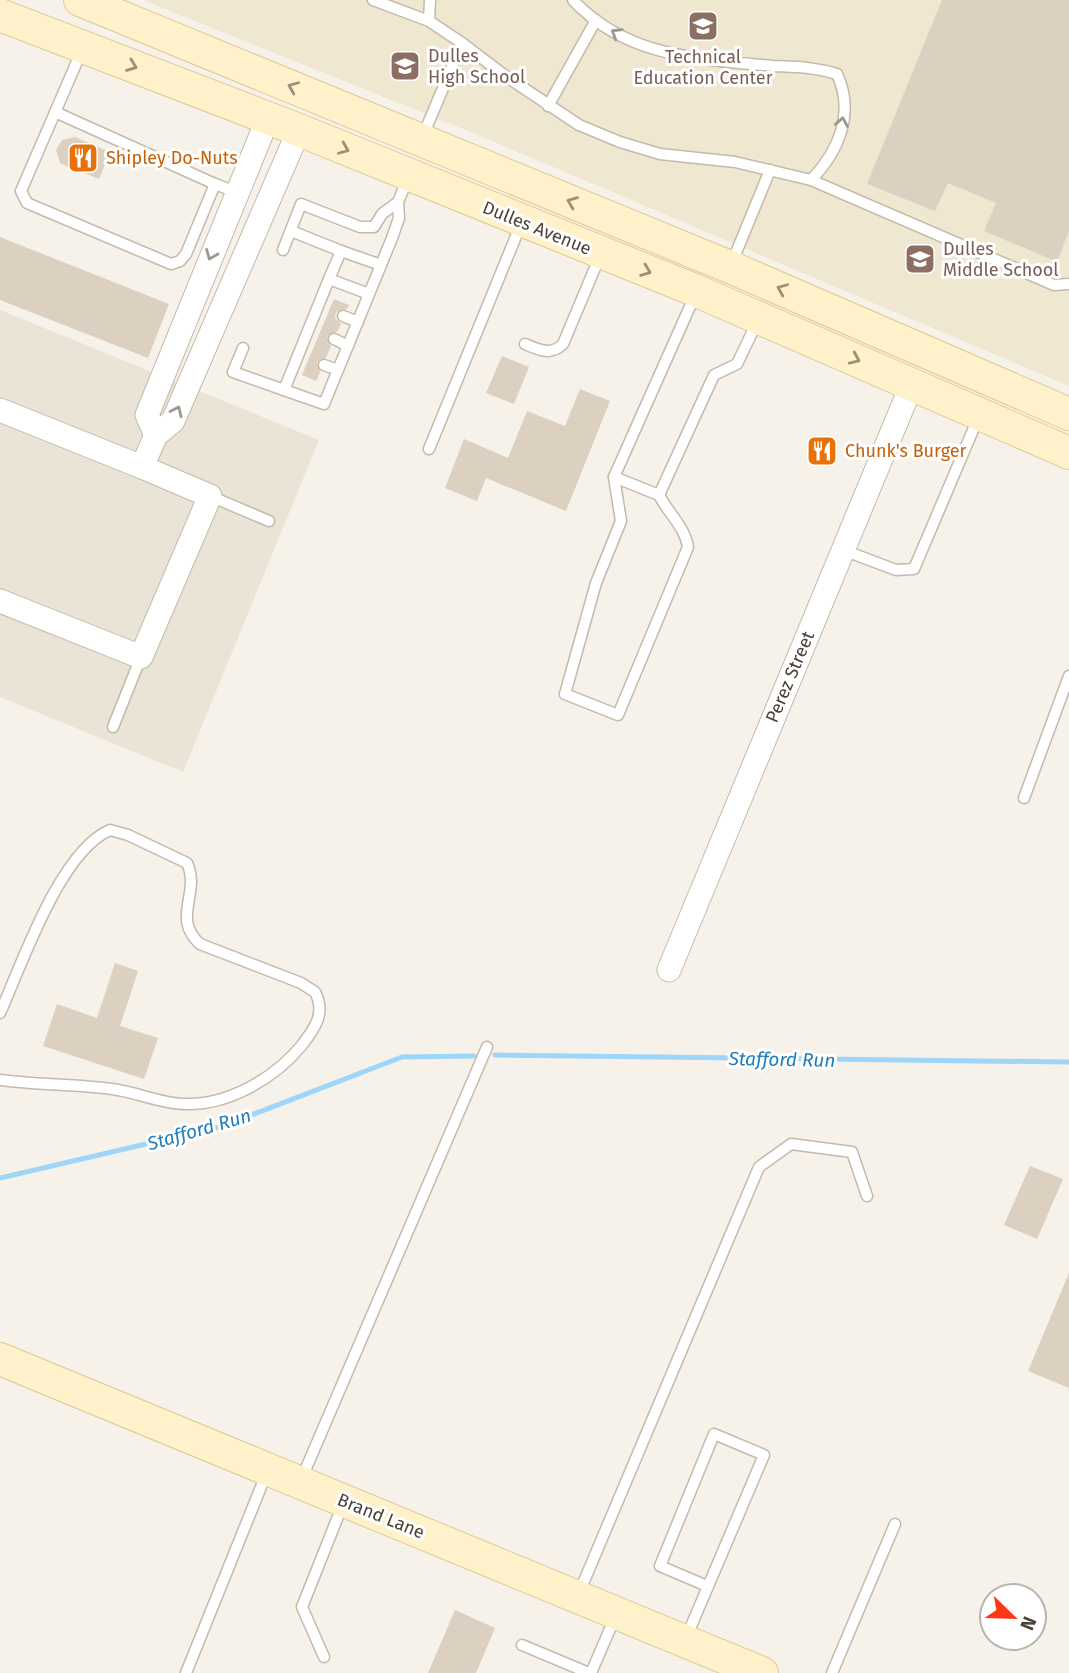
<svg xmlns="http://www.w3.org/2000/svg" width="1069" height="1673" viewBox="0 0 1069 1673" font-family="'Fira Sans',sans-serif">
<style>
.residential{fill:#eae4d6}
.education{fill:#f0e7d1}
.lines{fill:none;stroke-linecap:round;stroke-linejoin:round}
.stream{stroke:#9fd5f8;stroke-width:5}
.building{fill:#dcd0c0}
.lane-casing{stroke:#c3baaa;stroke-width:13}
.street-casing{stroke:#c3baaa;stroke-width:25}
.secondary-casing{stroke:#dec996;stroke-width:34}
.lane{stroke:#fff;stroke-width:10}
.street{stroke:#fff;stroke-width:23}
.secondary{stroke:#fff1c9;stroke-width:32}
.oneway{stroke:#9c9790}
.oneway2{stroke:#9c9178}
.labels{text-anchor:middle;stroke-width:6;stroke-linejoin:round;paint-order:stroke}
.education-label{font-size:18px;fill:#785e54;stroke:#fff;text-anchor:start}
.food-label{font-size:18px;fill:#c56008;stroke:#fff;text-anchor:start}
.street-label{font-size:18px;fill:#4b4236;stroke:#fff}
.water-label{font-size:19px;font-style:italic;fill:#217cba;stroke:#fff}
</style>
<rect width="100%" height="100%" fill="#f6f2e9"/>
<path class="residential" d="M0,310L319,440L183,772L0,697Z"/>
<path class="education" d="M143,0H1069V386L473,133Z"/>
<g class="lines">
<g class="stream">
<path d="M495,1055L1069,1062"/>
<path d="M0,1178L223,1126L402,1057L474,1056"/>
</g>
</g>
<g class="building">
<path d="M942,0H1069V231L1057,262L984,231L996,203L948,183L935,211L867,184Z"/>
<path d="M75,137L110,152L99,179L82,172L78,166L71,168L60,163L56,150L62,140Z"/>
<path d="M0,237L169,304L148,358L0,300Z"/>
<path d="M334,299L349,305L347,309L336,312L335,318L341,324L337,332L327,336L331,346L326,358L317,362L320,372L316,381L302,375Z"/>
<path d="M502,356L529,367L514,404L486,393Z"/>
<path d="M580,389L610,401L566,511L486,478L477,501L445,488L464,439L508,458L527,411L565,426Z"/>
<path d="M115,963L138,971L120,1026L158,1038L144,1079L43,1046L57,1004L97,1018Z"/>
<path d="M1030,1166L1063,1179L1037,1239L1004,1225Z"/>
<path d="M1069,1273V1388L1028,1371Z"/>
<path d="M455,1610L495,1628L476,1673H428Z"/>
</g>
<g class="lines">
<g class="lane-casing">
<g id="lane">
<path d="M373,0L429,21L462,43"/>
<path d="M573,0C627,58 700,59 773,66C796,67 815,67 837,74C855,113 839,151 811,180"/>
<path d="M429,21L430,0"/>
<path d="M82,50L21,191L27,203L171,264L180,261L186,254L215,184L236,192"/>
<path d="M548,106L596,20"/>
<path d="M55,112L215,184"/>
<path d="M422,138L462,43L504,75L579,125L620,142L660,154L735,162L811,180L1054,285L1069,284"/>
<path d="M291,231L341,251"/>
<path d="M283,250L301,204L360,227H374L382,214L398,202"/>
<path d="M731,265L770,170"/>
<path d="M329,279L341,251L381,265"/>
<path d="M369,294L329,279L284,390L324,404L392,238L399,218L398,202L408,178"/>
<path d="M343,316L358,322"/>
<path d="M334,339L348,346"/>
<path d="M525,344C539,350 551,356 563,344L600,256"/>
<path d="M243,348L233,372L284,390"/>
<path d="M324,365L338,370"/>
<path d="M429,449L521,224"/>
<path d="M614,477L659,495L714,375L737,364L758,320"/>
<path d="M659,495C668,513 685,527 688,547L618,715L565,694L596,583L621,521L614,477L696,293"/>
<path d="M210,496L269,521"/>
<path d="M843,550L896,570L914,569L979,416"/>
<path d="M113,727L141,657"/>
<path d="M1024,798L1069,676"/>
<path d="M0,1013C22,964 60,851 110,830L128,835L187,863C201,893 171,918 200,944L301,983L315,992C326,1013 315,1028 302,1045C275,1078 229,1105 186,1104C161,1104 137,1092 112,1089C75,1084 37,1085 0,1080"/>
<path d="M301,1480L487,1047"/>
<path d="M579,1593L759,1167L791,1144L852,1152L867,1196"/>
<path d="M686,1638L764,1455L714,1434L660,1566L707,1586"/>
<path d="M522,1645L589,1673"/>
<path d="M324,1657L302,1607L343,1504"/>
<path d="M186,1673L267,1472"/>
<path d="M591,1673L616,1615"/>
<path d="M832,1673L895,1524"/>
</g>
</g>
<g class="street-casing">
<g id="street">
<path d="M268,118L147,415L156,435L173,421L299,130"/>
<path d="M0,410L142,467"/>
<path d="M0,601L141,657L210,496L142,467L156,435"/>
<path d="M669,970L912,384"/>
</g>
</g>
<g class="secondary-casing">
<g id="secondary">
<path d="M80,0L730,267L1069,414"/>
<path d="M0,15L299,130L697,291L1069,453"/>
<path d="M0,1359L762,1673"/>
</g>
</g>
<use href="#lane" class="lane"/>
<use href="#street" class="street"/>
<use href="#secondary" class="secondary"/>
</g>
<defs><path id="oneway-chevron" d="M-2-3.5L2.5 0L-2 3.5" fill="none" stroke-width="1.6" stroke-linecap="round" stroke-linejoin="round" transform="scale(1.75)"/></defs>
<g class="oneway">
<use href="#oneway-chevron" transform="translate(616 33) rotate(-149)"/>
<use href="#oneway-chevron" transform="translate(842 122) rotate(-80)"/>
<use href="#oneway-chevron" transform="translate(211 255) rotate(112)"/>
<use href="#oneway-chevron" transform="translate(177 411) rotate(-65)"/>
</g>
<g class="oneway2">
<use href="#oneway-chevron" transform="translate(132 66) rotate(21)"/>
<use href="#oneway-chevron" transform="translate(293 87) rotate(-157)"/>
<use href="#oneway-chevron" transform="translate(344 149) rotate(23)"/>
<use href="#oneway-chevron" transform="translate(572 202) rotate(-158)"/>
<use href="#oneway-chevron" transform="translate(646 271) rotate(21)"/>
<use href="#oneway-chevron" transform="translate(782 289) rotate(-157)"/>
<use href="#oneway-chevron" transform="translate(855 359) rotate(24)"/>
</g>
<defs>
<g id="school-square" transform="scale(1.575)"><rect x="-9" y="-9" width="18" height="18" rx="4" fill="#8d6e63" stroke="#fff"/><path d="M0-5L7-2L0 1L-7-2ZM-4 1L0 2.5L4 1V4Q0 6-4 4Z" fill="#fff"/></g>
<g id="restaurant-square" transform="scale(1.575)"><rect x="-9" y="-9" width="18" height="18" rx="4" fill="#e8710a" stroke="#fff"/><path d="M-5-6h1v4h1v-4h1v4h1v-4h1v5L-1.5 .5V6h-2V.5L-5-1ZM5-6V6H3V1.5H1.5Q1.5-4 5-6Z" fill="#fff"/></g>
</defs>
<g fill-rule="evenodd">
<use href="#school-square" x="703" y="26"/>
<use href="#school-square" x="405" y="66"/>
<use href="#restaurant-square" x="83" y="158"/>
<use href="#school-square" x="920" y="259"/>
<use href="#restaurant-square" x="822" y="451"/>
</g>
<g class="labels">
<g class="education-label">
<text x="428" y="62">Dulles<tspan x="428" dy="21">High School</tspan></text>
<text x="703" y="63" text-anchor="middle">Technical<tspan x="703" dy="21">Education Center</tspan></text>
<text x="943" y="255">Dulles<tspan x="943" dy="21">Middle School</tspan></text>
</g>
<g class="food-label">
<text x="106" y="164">Shipley Do-Nuts</text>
<text x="845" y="457">Chunk's Burger</text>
</g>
<g class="street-label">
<text transform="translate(537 228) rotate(22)" y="6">Dulles Avenue</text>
<text transform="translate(790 677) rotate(-67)" y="6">Perez Street</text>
<text transform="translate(381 1516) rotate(22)" y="6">Brand Lane</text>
</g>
<g class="water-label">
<text transform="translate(782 1059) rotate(1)" y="7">Stafford Run</text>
<text transform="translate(199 1129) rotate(-16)" y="7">Stafford Run</text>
</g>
</g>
<g transform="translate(1013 1617) rotate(113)"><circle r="33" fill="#ffffff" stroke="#b7b3af" stroke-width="2"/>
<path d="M0-5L12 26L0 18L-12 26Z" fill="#ff3616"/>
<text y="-10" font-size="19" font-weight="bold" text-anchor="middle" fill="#4b4236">N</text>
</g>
</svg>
